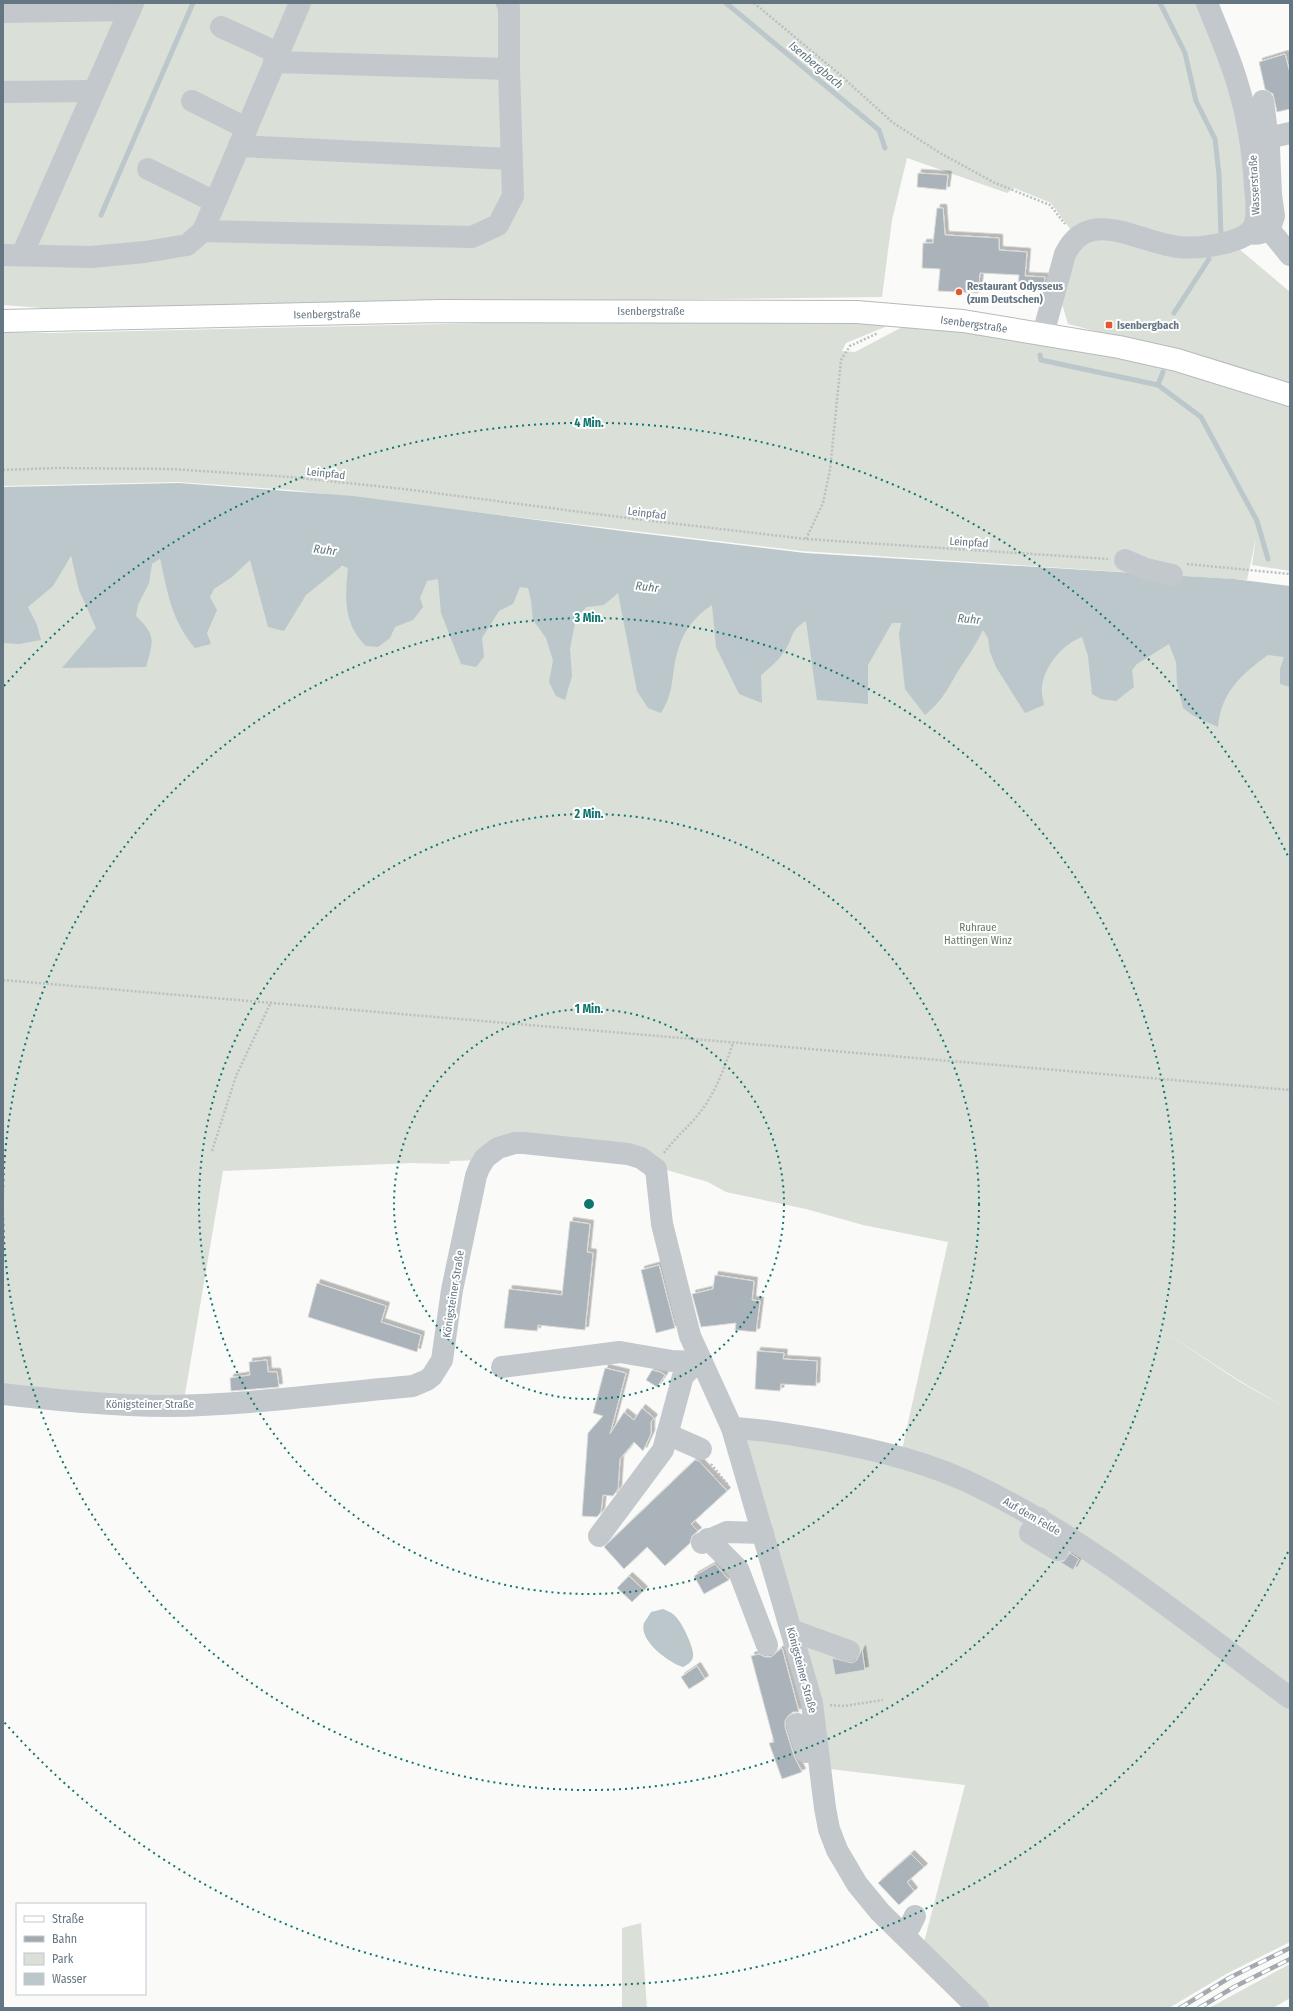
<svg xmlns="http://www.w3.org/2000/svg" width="1293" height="2011" viewBox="0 0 1293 2011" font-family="'Fira Sans Condensed',sans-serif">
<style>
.green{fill:#dadfd7}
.water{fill:#bbc7cb}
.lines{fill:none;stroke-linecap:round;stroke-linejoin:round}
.stream{stroke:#bbc7cb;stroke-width:5}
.building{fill:#aab3b9;stroke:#dcdcda;filter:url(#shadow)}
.major-casing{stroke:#b5babe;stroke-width:24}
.path{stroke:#bbbfc2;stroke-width:2.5;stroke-dasharray:2 2;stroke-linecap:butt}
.minor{stroke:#c3c8cc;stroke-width:22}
.major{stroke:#fff;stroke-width:22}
.rail-casing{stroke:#a2aab0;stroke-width:4.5}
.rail{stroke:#fff;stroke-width:3;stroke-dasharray:9;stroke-linecap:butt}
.ring{fill:none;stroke:#0f766e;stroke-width:2;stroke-dasharray:2 4}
.poi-dot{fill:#e4572e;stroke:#fff;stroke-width:1.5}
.labels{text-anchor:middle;stroke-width:4;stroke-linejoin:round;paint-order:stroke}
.street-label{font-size:11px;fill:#657683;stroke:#fff}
.poi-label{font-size:11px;font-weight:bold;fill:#657683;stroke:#fff;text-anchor:start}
.park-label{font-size:11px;fill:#687a64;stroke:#fff}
.water-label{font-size:12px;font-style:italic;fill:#60757c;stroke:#fff}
.centre{fill:#0f766e;stroke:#fff;stroke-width:2}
.ring-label{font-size:12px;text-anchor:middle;font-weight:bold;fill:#0f766e;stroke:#fff;stroke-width:4;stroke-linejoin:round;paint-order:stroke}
</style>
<defs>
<filter id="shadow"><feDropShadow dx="3.5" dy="-3.5" stdDeviation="0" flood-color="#0004"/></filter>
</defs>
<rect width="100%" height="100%" fill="#fafaf8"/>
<g class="green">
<path d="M3,3H1199L1229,89L1243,149L1250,202L1245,229L1220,241L1073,233L1051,203L1014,188L1007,193L907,158L892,220L882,297L562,301L243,308L54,309L3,305Z"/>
<path d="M1099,232L1238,248L1290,292V385L1228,365L1068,324L1059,294L1080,240Z"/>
<path d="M532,322L885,323V327L846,343L842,351L855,352L908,324L1102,352L1290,399V571L1252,565L1256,538L1247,580L801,551L291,490L178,482L3,486V332L50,333Z"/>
<path d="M71,556L73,564H152L160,559L161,564H245L250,559L251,564L383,568L618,592L1290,653V1410L1240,1381L1157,1327L1240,1382L1290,1410V1693L1161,1598L902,1450L948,1242L863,1225L806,1209L726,1192L708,1182L660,1168L524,1142L484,1160L450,1161L449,1164L412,1163L223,1171L184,1400L3,1389V565L66,564Z"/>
<path d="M743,1437L920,1467L1044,1527L1290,1706V1942L1226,1974L1169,2008H985L923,1946L965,1785L830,1769Z"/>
<path d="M641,1923L647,2008H622V1928Z"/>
<path d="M1290,1964V1998L1273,2008H1209Z"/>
</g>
<g class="water">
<path d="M179,483L353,496L630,532L805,553L1234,579L1290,586V687L1280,684V669L1284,657L1268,655C1242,674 1221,692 1218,727L1192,715L1183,708L1177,684L1176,662L1169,644L1137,664L1132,670L1134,687L1116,701L1101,699L1092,694L1088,656L1082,637C1063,644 1045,665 1042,686C1041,692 1043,699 1044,705L1025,713L996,667L990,652L988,638L983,630C976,644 969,655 960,668C947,689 945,698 925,715L905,689L899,634L901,623H892L868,665V704L817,700L806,621C789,631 794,638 784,652C778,661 770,668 761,675L762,703L739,694L716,647L712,605C693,617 681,634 676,657C671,680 674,692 661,713L648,708L637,691L618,593L604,605L586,607L575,623L570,649L572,676L565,700L556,696L549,682L553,661L546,638L533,620L531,600L528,588L520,587L513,604L499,611L482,638L484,657L476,667L461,664L441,613L438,579L427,581L420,598L423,607L413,620L395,627L390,638L378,647L366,646C343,623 345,598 348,568L342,566L306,595L284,631L268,627L250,560L232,577L214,589L210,597L217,610L207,633L211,644L195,648C171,620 168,593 160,559L152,564L149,583L138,605L136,616C157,636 153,641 146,667L62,668L96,628L79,590L71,556L53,586L28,607L37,625L41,640L19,644L3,643V487Z"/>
<path d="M663,1609C667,1611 671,1612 674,1615C681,1620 695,1649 693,1657C692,1662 687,1665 683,1667C669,1663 638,1640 644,1623C646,1619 649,1616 651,1612Z"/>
</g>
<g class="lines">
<g class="stream">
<path d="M726,3L879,130L885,148"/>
<path d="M1160,3L1185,53L1196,101L1215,139L1219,175L1221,237"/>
<path d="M101,215L193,3"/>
<path d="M1174,313L1209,259"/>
<path d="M1040,355L1041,360L1158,385L1201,417L1257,521L1268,559"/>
<path d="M1158,385L1163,372"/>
</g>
</g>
<g class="building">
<path d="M1285,54L1290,73V109L1277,112L1273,94L1265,89L1259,62Z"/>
<path d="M918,173L948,175L946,190L917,187Z"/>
<path d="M937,208H943L945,235L999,238V250L1027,252L1025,276L1045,277L1042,292L1018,290L1019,275L980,273L978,293L938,291L940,269L922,268L923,243H933Z"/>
<path d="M570,1221L590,1224L587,1252L593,1253L585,1330L538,1325L537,1331L504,1328L509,1289L562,1295Z"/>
<path d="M659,1265L675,1328L656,1333L641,1270Z"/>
<path d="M715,1275L754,1281L752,1300L760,1301L756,1332L735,1330L736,1323L701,1327L692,1294L713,1289Z"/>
<path d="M317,1283L386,1306L381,1322L421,1335L417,1352L308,1317Z"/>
<path d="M757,1351L784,1353L783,1359L817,1361L816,1386L781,1384L780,1391L755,1389Z"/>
<path d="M267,1360L268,1372H277L279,1387L231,1391L230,1378L250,1375L249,1362Z"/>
<path d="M605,1368L626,1373L610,1434L624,1412L634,1420L642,1408L654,1418L651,1422V1434L643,1451L634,1442L620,1459L618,1489L613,1496L603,1495L601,1512L597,1517L582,1516L588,1433L603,1416L593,1413Z"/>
<path d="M652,1370L660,1372L665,1375L657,1387L646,1380Z"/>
<path d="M695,1460L699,1461L727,1491L691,1524L698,1531L692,1536L690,1543L665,1566L647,1547L624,1569L604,1547Z"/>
<path d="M1070,1553L1079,1559L1073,1570L1060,1562L1064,1561Z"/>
<path d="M715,1564L729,1580L704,1594L694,1576Z"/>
<path d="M629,1576L644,1590L632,1602L617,1588Z"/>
<path d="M782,1648L799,1712H793L788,1716L785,1721V1727L794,1756L802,1772L782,1779L769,1743L774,1742L751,1656L759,1654L765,1657H771Z"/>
<path d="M862,1649L865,1670L835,1675L832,1658L852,1663L857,1660Z"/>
<path d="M697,1666L705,1679L689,1689L681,1677Z"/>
<path d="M911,1854L924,1867L907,1882L914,1891L899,1905L878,1883Z"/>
</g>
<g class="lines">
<g class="major-casing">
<path id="major" d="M3,321L441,311L857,312L963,321L1119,347L1177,360L1290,395"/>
</g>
<g class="path">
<path d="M754,3L838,73L892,122L940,153L995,183L1050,205L1065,224"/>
<path d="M3,470L56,468L173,469L290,477L404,489L635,519L806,539L1108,559"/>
<path d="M806,539L823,503L830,470L841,360L850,346L878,333"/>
<path d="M1187,564L1290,574"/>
<path d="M3,980L1290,1090"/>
<path d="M212,1151L236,1076L271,1002"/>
<path d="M664,1153C674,1139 686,1129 697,1116C715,1095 724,1069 733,1043"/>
<path d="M711,1464L728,1485"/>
<path d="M830,1705L844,1706L883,1700"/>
</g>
<g class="minor">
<path d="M3,12L130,10"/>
<path d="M221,27L278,53"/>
<path d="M274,62L509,69V8L507,3"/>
<path d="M3,92L94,91"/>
<path d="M192,101L246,128"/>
<path d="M1268,138L1290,133"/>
<path d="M239,146L511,159"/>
<path d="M148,169L215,202"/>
<path d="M1268,228L1290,255"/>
<path d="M203,231L472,237L498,225L513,196L509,69"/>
<path d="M1249,233C1262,236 1271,229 1274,216L1271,195L1269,148L1263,101"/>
<path d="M3,255L91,257L145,252L187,245L203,231L300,3"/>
<path d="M22,255L133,3"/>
<path d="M1043,334L1065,254C1089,205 1139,243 1178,247C1195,249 1213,246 1229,242C1239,239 1250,235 1254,226C1259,214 1256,199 1255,187C1253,151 1248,117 1237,82C1229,55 1217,29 1207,3"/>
<path d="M1125,560L1146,569L1172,575"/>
<path d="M502,1367L620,1352L672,1361L701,1362L692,1367L683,1376L663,1450L599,1536"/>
<path d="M3,1394C58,1400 112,1406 167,1406C246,1405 325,1394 403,1387L413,1386L427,1380L432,1376L442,1360L452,1290L476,1176L479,1168L485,1158L498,1148L515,1143H524L628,1154L641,1158L656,1169L662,1224L690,1336L732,1428L812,1703L825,1808L829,1829L837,1850L857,1884L880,1912L978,2008"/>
<path d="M732,1428C763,1429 793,1435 823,1440C877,1450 932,1463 981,1488C1093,1543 1190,1624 1290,1698"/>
<path d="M667,1434L701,1449"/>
<path d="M1039,1518L1030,1533L1058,1550"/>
<path d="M708,1539L738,1569L767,1645"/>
<path d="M702,1543L727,1532L763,1533"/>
<path d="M791,1630L849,1651"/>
<path d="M797,1724L806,1752"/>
<path d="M903,1934L910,1926L915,1916"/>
</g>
<use href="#major" class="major"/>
<g class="rail-casing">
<g id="rail">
<path d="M1180,2008L1229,1978L1290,1948"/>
<path d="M1199,2008L1234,1987L1290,1959"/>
</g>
</g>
<use href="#rail" class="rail"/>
</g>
<g class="ring">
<circle cx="589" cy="1204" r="195"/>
<circle cx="589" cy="1204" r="390"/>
<path d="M3 1199A586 586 0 1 1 3 1209"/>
<path d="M1288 1552A781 781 0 0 1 4 1722M4 686A781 781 0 0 1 1288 856"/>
</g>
<g class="poi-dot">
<circle cx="959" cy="292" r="4"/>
<rect x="1105" y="321" width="8" height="8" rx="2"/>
</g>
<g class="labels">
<g class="street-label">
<text transform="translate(1254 185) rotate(-93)" y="4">Wasserstraße</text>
<text x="651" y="315">Isenbergstraße</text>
<text transform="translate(327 314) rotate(-1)" y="4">Isenbergstraße</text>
<text transform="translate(974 324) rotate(8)" y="4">Isenbergstraße</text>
<text transform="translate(326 473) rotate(6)" y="4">Leinpfad</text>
<text transform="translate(647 513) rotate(7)" y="4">Leinpfad</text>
<text transform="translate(969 542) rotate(4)" y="4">Leinpfad</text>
<text transform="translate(453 1294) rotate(-81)" y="4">Königsteiner Straße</text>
<text x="150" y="1408">Königsteiner Straße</text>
<text transform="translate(1032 1516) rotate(30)" y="4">Auf dem Felde</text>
<text transform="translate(802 1670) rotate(75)" y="4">Königsteiner Straße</text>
</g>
<g class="poi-label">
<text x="967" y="290">Restaurant Odysseus<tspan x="967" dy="13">(zum Deutschen)</tspan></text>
<text x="1117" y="329">Isenbergbach</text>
</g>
<g class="park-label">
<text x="978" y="931">Ruhraue<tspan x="978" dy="13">Hattingen Winz</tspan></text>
</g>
<g class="water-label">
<text transform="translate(816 65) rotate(40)" y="4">Isenbergbach</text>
<text transform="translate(325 550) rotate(7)" y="4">Ruhr</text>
<text transform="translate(647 587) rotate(7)" y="4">Ruhr</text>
<text transform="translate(969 619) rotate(5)" y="4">Ruhr</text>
</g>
</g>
<circle cx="589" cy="1204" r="6" class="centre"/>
<g class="ring-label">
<text x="589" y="427">4 Min.</text>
<text x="589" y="622">3 Min.</text>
<text x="589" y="818">2 Min.</text>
<text x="589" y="1013">1 Min.</text>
</g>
<rect width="1293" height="2011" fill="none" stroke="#657683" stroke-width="8"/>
<rect x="16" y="1903" width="130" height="92" fill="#ffffff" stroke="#c1c8cd"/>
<rect x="24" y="1916" width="20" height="6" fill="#ffffff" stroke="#c1c8cd"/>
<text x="52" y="1923" font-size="12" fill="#657683">Straße</text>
<rect x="24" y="1936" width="20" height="6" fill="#a2aab0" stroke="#c1c8cd"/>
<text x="52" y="1943" font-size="12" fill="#657683">Bahn</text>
<rect x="24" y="1953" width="20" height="12" fill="#dadfd7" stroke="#c1c8cd"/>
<text x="52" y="1963" font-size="12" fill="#657683">Park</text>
<rect x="24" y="1973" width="20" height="12" fill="#bbc7cb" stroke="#c1c8cd"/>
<text x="52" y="1983" font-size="12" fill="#657683">Wasser</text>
</svg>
